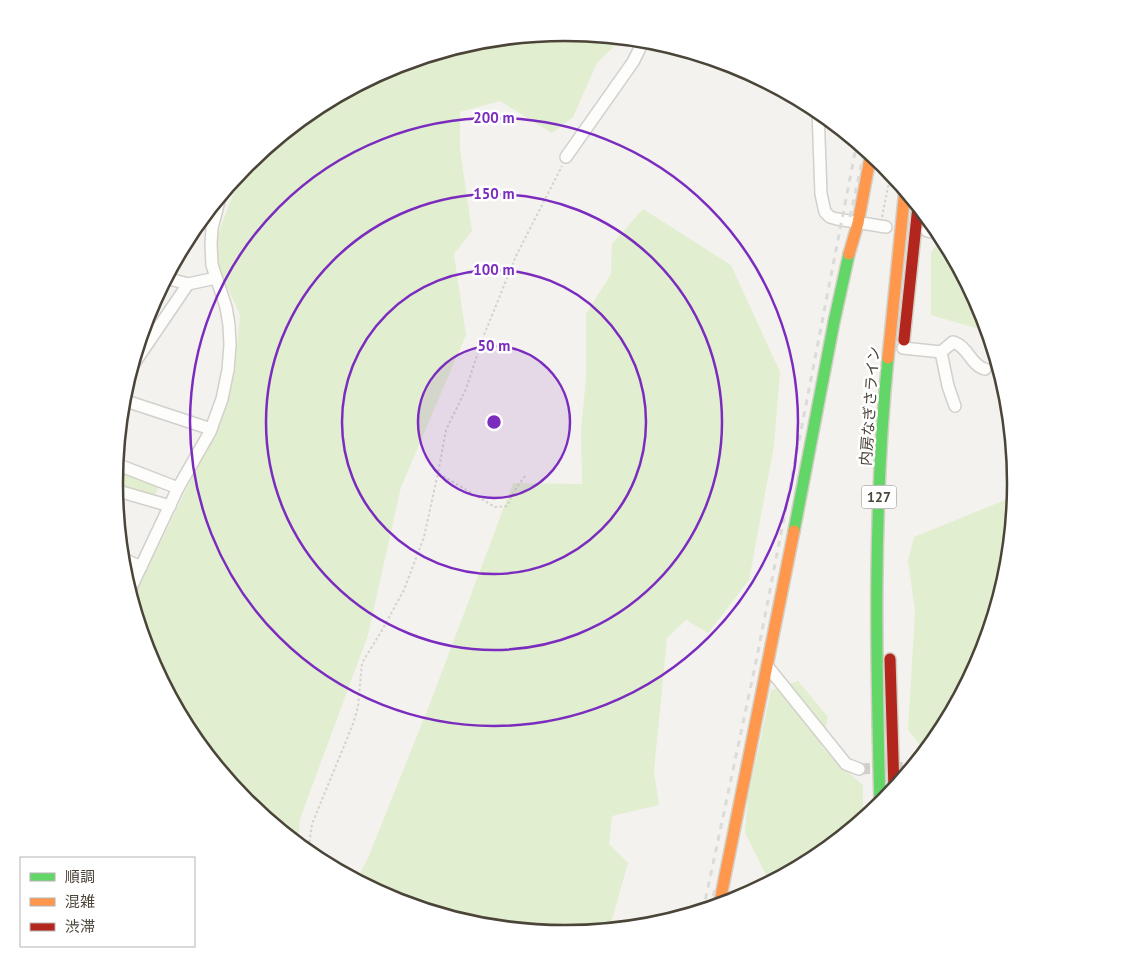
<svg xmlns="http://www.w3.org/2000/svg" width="1131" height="967" viewBox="0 0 1131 967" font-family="'PT Sans','Noto Sans JP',sans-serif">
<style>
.green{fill:#e1eecf}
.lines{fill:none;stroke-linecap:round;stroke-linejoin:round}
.street-tunnel{stroke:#d2cfca;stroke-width:11;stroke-dasharray:11 5.5;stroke-linecap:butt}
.street-casing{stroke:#d2d0cb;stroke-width:14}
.fast-casing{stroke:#d3cfc5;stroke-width:14}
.slow-casing{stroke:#d3cfc5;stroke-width:14}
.jam-casing{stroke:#d3cfc5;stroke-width:14}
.path{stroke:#d3d2cc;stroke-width:2;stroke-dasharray:2.5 2.5;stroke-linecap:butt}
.street{stroke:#fdfdfc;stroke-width:11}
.fast{stroke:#63d668;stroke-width:11}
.slow{stroke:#ff974d;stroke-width:11}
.jam{stroke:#b3261e;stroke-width:11}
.rail{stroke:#dbdbda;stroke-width:3;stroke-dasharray:6 6;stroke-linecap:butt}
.ring{fill:none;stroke:#7b2cbf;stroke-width:2.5}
.labels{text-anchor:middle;stroke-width:5;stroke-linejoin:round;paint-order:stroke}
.shield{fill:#fff;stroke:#817c74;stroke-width:1}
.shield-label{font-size:14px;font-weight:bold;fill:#4b4439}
.street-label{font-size:15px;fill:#4b4439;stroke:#fff}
.rim{fill:none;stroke:#4b4439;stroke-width:2.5}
.centre{fill:#7b2cbf;stroke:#fff;stroke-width:2.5}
.ring-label{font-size:15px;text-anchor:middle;font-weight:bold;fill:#7b2cbf;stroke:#fff;stroke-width:5;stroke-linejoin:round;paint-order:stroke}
</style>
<rect width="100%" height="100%" fill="#f4f2ee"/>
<g class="green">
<path d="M565,33L623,38L597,63L573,117L552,133L500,101L460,112V149L472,231L454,254L466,335L401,487L368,635L300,819L298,844L246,802L190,734L149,656L132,601L218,424L234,376L240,315L211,252L242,171L247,164L315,108L393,67L478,41Z"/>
<path d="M643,209L731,265L780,372L774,446L749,580L708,633L686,620L667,638L654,771L659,805L612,816L609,844L628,863L609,930L565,934L477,926L393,900L356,881L368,858L431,701L513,483L582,484L581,431L586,378V314L611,274L612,244Z"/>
<path d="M942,236L982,311L989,332L931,315V253Z"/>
<path d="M116,468L159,486L155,496L115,484Z"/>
<path d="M1015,496L1008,572L982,656L940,734L926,752L908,730L915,611L908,561L914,537Z"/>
<path d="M798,681L828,717L822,747L849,773L863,785V820L816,859L770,883L745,833L748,798L771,690Z"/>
</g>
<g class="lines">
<path class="street-tunnel" d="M859,769L914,767"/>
<g class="street-casing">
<g id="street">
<path d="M818,110L821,194L825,212L830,217L837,219L886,227"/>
<path d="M566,157L633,62L644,40"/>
<path d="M927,231L931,232L938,230"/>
<path d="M166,278L188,284L216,278"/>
<path d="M903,348L941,352L953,342C968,346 971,366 985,369"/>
<path d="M941,352L948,386L955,406"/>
<path d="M131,368L188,284"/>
<path d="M123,400L211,429"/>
<path d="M116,464L178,488"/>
<path d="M115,490L170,506"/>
<path d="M122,558L141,567"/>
<path d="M129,592L178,488L210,432L222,399L228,370L230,345L229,325L226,307L212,265L211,244L212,228L220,197"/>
<path d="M768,667L846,764L859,769"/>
</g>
</g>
<g class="fast-casing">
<g id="fast">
<path d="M794,531L834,322L849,254"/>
<path d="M880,806C876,657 873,507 888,358"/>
</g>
</g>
<g class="slow-casing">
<g id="slow">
<path d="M849,254L858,223L871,153"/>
<path d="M888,358L905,189"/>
<path d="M719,906L794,531"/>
</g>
</g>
<g class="jam-casing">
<g id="jam">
<path d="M904,340L918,206"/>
<path d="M890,659L894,790"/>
</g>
</g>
<g class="path">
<path d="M882,217L891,172"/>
<path d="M525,476L515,490L507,506L495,507L438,473L446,430L466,389L482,340L516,256L562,166"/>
<path d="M308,852L312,824L353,724L358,707L362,663L381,632L404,590L424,537L438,473"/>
</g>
<use href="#street" class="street"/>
<use href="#fast" class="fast"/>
<use href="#slow" class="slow"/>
<use href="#jam" class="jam"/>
<g class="rail">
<path d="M850,217L865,148"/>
<path d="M711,908L715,888"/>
<path d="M703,911L757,657L857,142"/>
</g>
</g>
<circle cx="494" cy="422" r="76" fill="#7b2cbf" fill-opacity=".12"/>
<g class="ring">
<circle cx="494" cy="422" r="76"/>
<circle cx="494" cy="422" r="152"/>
<circle cx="494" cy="422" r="228"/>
<circle cx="494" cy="422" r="304"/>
</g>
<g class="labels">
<rect class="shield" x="861.5" y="485.5" width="35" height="23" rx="4"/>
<g class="shield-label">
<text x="879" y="502">127</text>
</g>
<g class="street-label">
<text transform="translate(870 406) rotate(-86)" y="5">内房なぎさライン</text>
</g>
</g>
<path d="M0 0H1131V967H0ZM123 483a442 442 0 1 1 884 0a442 442 0 1 1-884 0Z" fill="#fff" fill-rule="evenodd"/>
<path class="rim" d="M123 483a442 442 0 1 1 884 0a442 442 0 1 1-884 0Z"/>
<circle cx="494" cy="422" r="8" class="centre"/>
<g class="ring-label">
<text x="494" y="123">200 m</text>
<text x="494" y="199">150 m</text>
<text x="494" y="275">100 m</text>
<text x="494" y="351">50 m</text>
</g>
<rect x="20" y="857" width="175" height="90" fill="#ffffff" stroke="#b7b4b0"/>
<rect x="30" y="873" width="25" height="8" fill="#63d668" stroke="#b7b4b0"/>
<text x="65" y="882" font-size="15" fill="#4b4439">順調</text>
<rect x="30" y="898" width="25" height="8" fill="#ff974d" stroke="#b7b4b0"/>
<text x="65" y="907" font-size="15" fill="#4b4439">混雑</text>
<rect x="30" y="923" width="25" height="8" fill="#b3261e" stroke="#b7b4b0"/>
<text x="65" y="932" font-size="15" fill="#4b4439">渋滞</text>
</svg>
